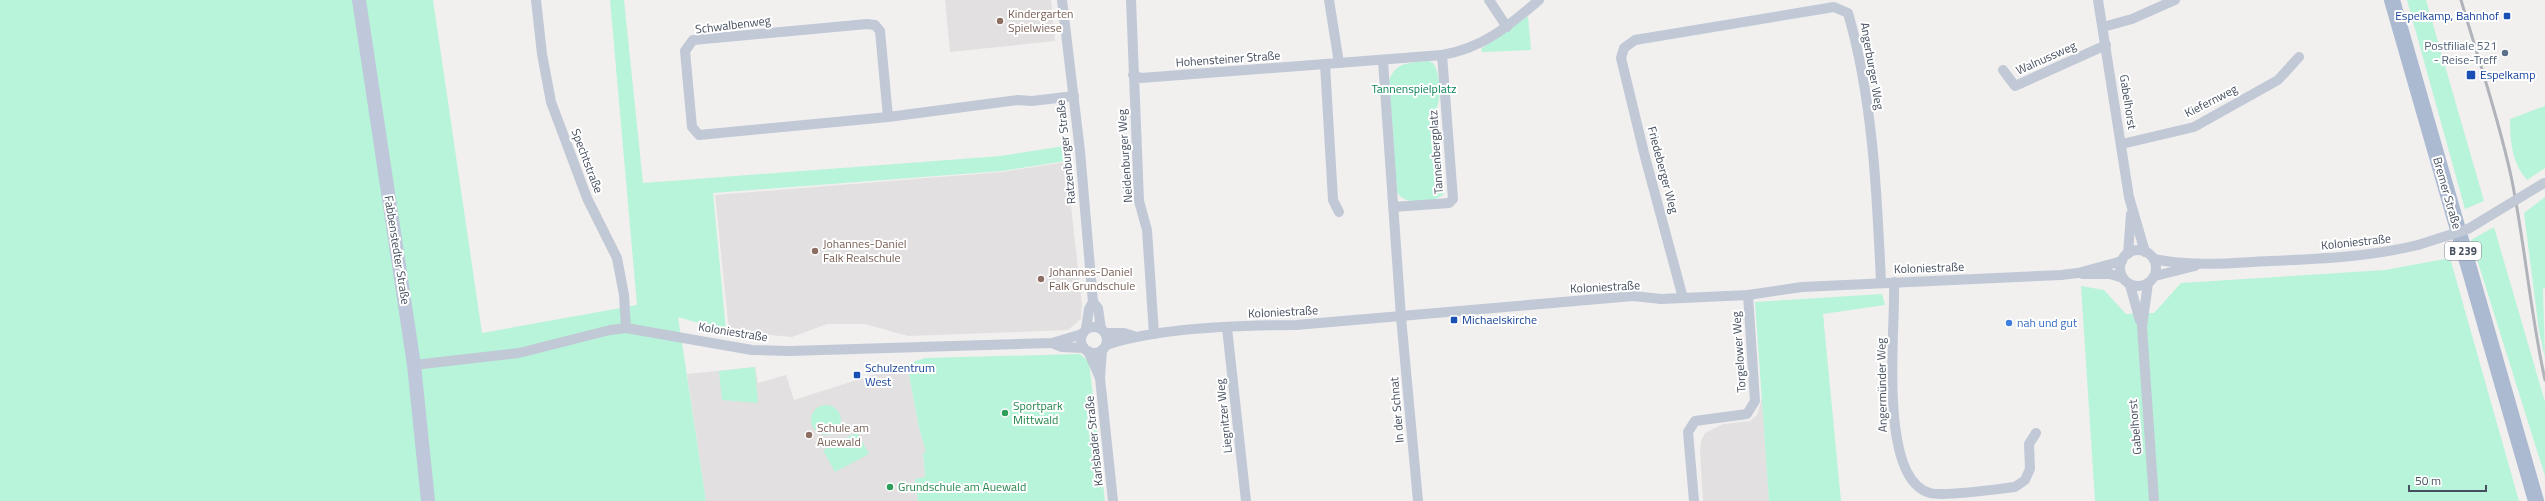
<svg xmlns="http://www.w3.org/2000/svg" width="2545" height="501" viewBox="0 0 2545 501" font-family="'Titillium Web',sans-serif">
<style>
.education{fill:#e3e0e1}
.green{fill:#b8f4d9}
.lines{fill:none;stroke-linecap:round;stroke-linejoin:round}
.street{stroke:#c1c9d6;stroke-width:10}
.secondary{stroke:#bfc8da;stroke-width:14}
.primary{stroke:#abb9d1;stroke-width:16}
.rail{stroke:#b0b3ba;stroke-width:3}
.street-bridge{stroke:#c1c9d6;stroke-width:10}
.transit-dot{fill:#1a4fb4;stroke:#fff;stroke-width:1.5}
.education-dot{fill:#8d6e63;stroke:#fff;stroke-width:1.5}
.service-dot{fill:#5c6f8a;stroke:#fff;stroke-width:1.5}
.shop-dot{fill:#3f7fe0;stroke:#fff;stroke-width:1.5}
.leisure-dot{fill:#2e9e5b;stroke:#fff;stroke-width:1.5}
.labels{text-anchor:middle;stroke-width:4;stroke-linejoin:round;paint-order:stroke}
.shield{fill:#fff;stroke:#7d848f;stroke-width:1}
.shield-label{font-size:11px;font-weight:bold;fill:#454f5f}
.education-label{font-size:12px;fill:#785e54;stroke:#fff;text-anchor:start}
.transit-label{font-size:12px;fill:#164399;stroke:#fff;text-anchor:start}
.street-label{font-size:12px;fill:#454f5f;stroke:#fff}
.service-label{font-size:12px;fill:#4e5e75;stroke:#fff;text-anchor:end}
.park-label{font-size:12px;fill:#0c845a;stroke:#fff}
.shop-label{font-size:12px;fill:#366cbe;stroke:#fff;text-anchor:start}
.leisure-label{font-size:12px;fill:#27864d;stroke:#fff;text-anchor:start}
</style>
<rect width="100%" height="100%" fill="#f2efef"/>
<g class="education">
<path d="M945,0H1051L1055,41L950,52Z"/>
<path d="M1066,162L1082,304L1081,319L1068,330L908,336L865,324H827L792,337L729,331L715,195L1002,172Z"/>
<path d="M907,364L919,428L926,452L923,454L925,477L915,479L918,501H706L687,374L755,367L758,383L786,375L794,400Z"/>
<path d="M1762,398L1769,501H1703L1700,451L1701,441L1705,433L1723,424L1750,421L1757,415Z"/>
</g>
<g class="green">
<path d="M0,0H433L482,333L637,305L610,0H624L643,183L1001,156L1064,146L1066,161L1002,171L713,193L726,331L678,317L706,501H0Z"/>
<path d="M2407,0H2426L2484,201L2465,209Z"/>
<path d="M1528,16L1531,50L1482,52L1481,49Z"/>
<path d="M1429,61L1433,63C1440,72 1442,100 1436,109L1442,188L1445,192C1438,204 1403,206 1397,192L1389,81C1395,61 1411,63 1429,61Z"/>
<path d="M2545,106V168L2527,180C2512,163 2510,141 2510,119Z"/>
<path d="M2545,197V288L2543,289L2545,358L2539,331L2524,213Z"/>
<path d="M2494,227L2545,402V476L2471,240Z"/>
<path d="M2450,258L2519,501H2095L2081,286L2104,290L2126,314L2154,313L2181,283L2385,270Z"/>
<path d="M1882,294L1885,305L1823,314L1841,501H1769L1755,302Z"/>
<path d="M1080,354L1089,362L1105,501H918L915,479L925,477L923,453L926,452L919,428L907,364L925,358Z"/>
<path d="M755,367L758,403L722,400L719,371Z"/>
<circle cx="826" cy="420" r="15"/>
<path d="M857,432L869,454L835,472L823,450Z"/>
</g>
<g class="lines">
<g class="street">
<path d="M536,0L542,54L551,102L587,198L617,258L624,295L626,328"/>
<path d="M1062,0L1080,151L1093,302L1098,308L1101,329"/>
<path d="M1131,0L1139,201L1147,230L1154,334"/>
<path d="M1329,0L1339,63"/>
<path d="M1489,0L1507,27"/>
<path d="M2098,0L2129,197L2145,252"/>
<path d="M2103,27L2132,19L2175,0"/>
<path d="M1383,61L1401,317L1418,501"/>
<path d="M1325,64L1333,200L1339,212"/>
<path d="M2003,70L2015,86L2106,45"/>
<path d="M1133,75L1141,78L1442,55C1484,48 1508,26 1539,0"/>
<path d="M888,117L880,31L875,25L867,24L693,40L685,51L692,127L699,135L888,117L1018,100L1032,101L1074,96"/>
<path d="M2122,144L2194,127L2278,80L2299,57"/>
<path d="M1393,207L1449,203L1453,199L1442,55"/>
<circle cx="2138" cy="268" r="18"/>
<path d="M2128,254L2131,214"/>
<path d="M2154,259C2192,267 2231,263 2269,261C2320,259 2368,257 2418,245"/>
<path d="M2082,274H2110L2123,278"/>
<path d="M2155,276L2195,266"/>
<path d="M1894,282C1896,327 1877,479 1930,493C1945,497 1997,489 2015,487L2025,480L2030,469L2029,444L2036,433"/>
<path d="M2148,283L2142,327L2154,501"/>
<path d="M2130,285L2140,321"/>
<path d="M1683,298L1644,153L1621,58L1624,48L1635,40L1834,7L1848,13C1873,99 1877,194 1881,283"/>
<circle cx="1094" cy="340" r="13"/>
<path d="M1227,328L1246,501"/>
<path d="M1086,329L1089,309L1093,302"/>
<path d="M1105,333H1124L1134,336"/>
<path d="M1052,343L1062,347L1084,348"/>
<path d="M1106,345C1158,327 1239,325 1296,325L1633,296L1661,299L1683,298L1748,295L1802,287L2061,275L2078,273L2122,261"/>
<path d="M1102,350L1100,378L1113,501"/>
<path d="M1088,351L1100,378"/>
<path d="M414,365L519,353L610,330L626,328L752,350L790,351L1052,343L1082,334"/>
<path d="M1694,501L1688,432L1695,421L1747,414L1755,401L1748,295"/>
</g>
<path class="secondary" d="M359,0L414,365L428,501"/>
<path class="primary" d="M2392,0L2536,501"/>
<path class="rail" d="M2461,0C2478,58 2498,116 2511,176C2525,243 2530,312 2545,380"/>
<path class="street-bridge" d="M2418,245L2468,229L2544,183"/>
</g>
<g class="transit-dot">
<rect x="2503" y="12" width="8" height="8" rx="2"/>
<rect x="2466" y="70" width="10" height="10" rx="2"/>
<rect x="1450" y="316" width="8" height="8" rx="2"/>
<rect x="853" y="371" width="8" height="8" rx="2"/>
</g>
<g class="education-dot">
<circle cx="1000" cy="21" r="4"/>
<circle cx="815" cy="251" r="4"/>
<circle cx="1041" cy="279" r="4"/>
<circle cx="809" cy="435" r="4"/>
</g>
<circle class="service-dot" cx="2505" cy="53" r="4"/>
<circle class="shop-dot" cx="2009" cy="323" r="4"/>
<g class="leisure-dot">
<circle cx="1005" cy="413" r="4"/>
<circle cx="890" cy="487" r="4"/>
</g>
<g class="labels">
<rect class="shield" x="2445" y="242" width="36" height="18" rx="3"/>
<g class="shield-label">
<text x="2463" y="255">B 239</text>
</g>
<g class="education-label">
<text x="1008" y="18">Kindergarten<tspan x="1008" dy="14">Spielwiese</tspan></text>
<text x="823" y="248">Johannes-Daniel<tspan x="823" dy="14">Falk Realschule</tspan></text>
<text x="1049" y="276">Johannes-Daniel<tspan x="1049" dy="14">Falk Grundschule</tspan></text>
<text x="817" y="432">Schule am<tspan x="817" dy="14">Auewald</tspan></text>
</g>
<g class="transit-label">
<text x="2499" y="20" text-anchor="end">Espelkamp, Bahnhof</text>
<text x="2480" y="79">Espelkamp</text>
<text x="1462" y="324">Michaelskirche</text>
<text x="865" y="372">Schulzentrum<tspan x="865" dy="14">West</tspan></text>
</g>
<g class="street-label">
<text transform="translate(733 25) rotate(-7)" y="4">Schwalbenweg</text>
<text transform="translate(2046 58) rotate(-24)" y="4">Walnussweg</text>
<text transform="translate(1228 59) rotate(-4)" y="4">Hohensteiner Straße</text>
<text transform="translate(1872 66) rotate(80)" y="4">Angerburger Weg</text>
<text transform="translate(2211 101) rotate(-27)" y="4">Kiefernweg</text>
<text transform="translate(2128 102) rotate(81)" y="4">Gabelhorst</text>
<text transform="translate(1066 152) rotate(-96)" y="4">Ratzenburger Straße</text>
<text transform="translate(1436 152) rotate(-94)" y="4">Tannenbergplatz</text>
<text transform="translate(1125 156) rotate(-94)" y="4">Neidenburger Weg</text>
<text transform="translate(587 161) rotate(69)" y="4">Spechtstraße</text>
<text transform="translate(1663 170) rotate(75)" y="4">Friedeberger Weg</text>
<text transform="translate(2447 193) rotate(74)" y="4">Bremer Straße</text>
<text transform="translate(2356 242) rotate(-6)" y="4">Koloniestraße</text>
<text transform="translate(397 250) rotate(81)" y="4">Fabbenstedter Straße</text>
<text transform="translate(1929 268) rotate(-2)" y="4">Koloniestraße</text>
<text transform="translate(1605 287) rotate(-3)" y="4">Koloniestraße</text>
<text transform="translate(1283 312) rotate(-3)" y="4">Koloniestraße</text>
<text transform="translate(733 332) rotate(9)" y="4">Koloniestraße</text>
<text transform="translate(1739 352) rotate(-94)" y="4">Torgelower Weg</text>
<text transform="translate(1882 385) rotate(-91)" y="4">Angermünder Weg</text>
<text transform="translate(1397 410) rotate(-95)" y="4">In der Schnat</text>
<text transform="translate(1224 416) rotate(-96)" y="4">Liegnitzer Weg</text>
<text transform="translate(2135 427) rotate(-95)" y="4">Gabelhorst</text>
<text transform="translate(1094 441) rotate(-96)" y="4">Karlsbader Straße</text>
</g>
<g class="service-label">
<text x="2497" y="50">Postfiliale 521<tspan x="2497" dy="14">- Reise-Treff</tspan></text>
</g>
<g class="park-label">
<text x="1414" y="93">Tannenspielplatz</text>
</g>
<g class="shop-label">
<text x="2017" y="327">nah und gut</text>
</g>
<g class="leisure-label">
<text x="1013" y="410">Sportpark<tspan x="1013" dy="14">Mittwald</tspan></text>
<text x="898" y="491">Grundschule am Auewald</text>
</g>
</g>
<path d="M2409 485v6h77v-6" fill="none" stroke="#454f5f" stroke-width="2"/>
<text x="2415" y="485" font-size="12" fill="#454f5f" stroke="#ffffff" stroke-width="3" paint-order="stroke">50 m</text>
</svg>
